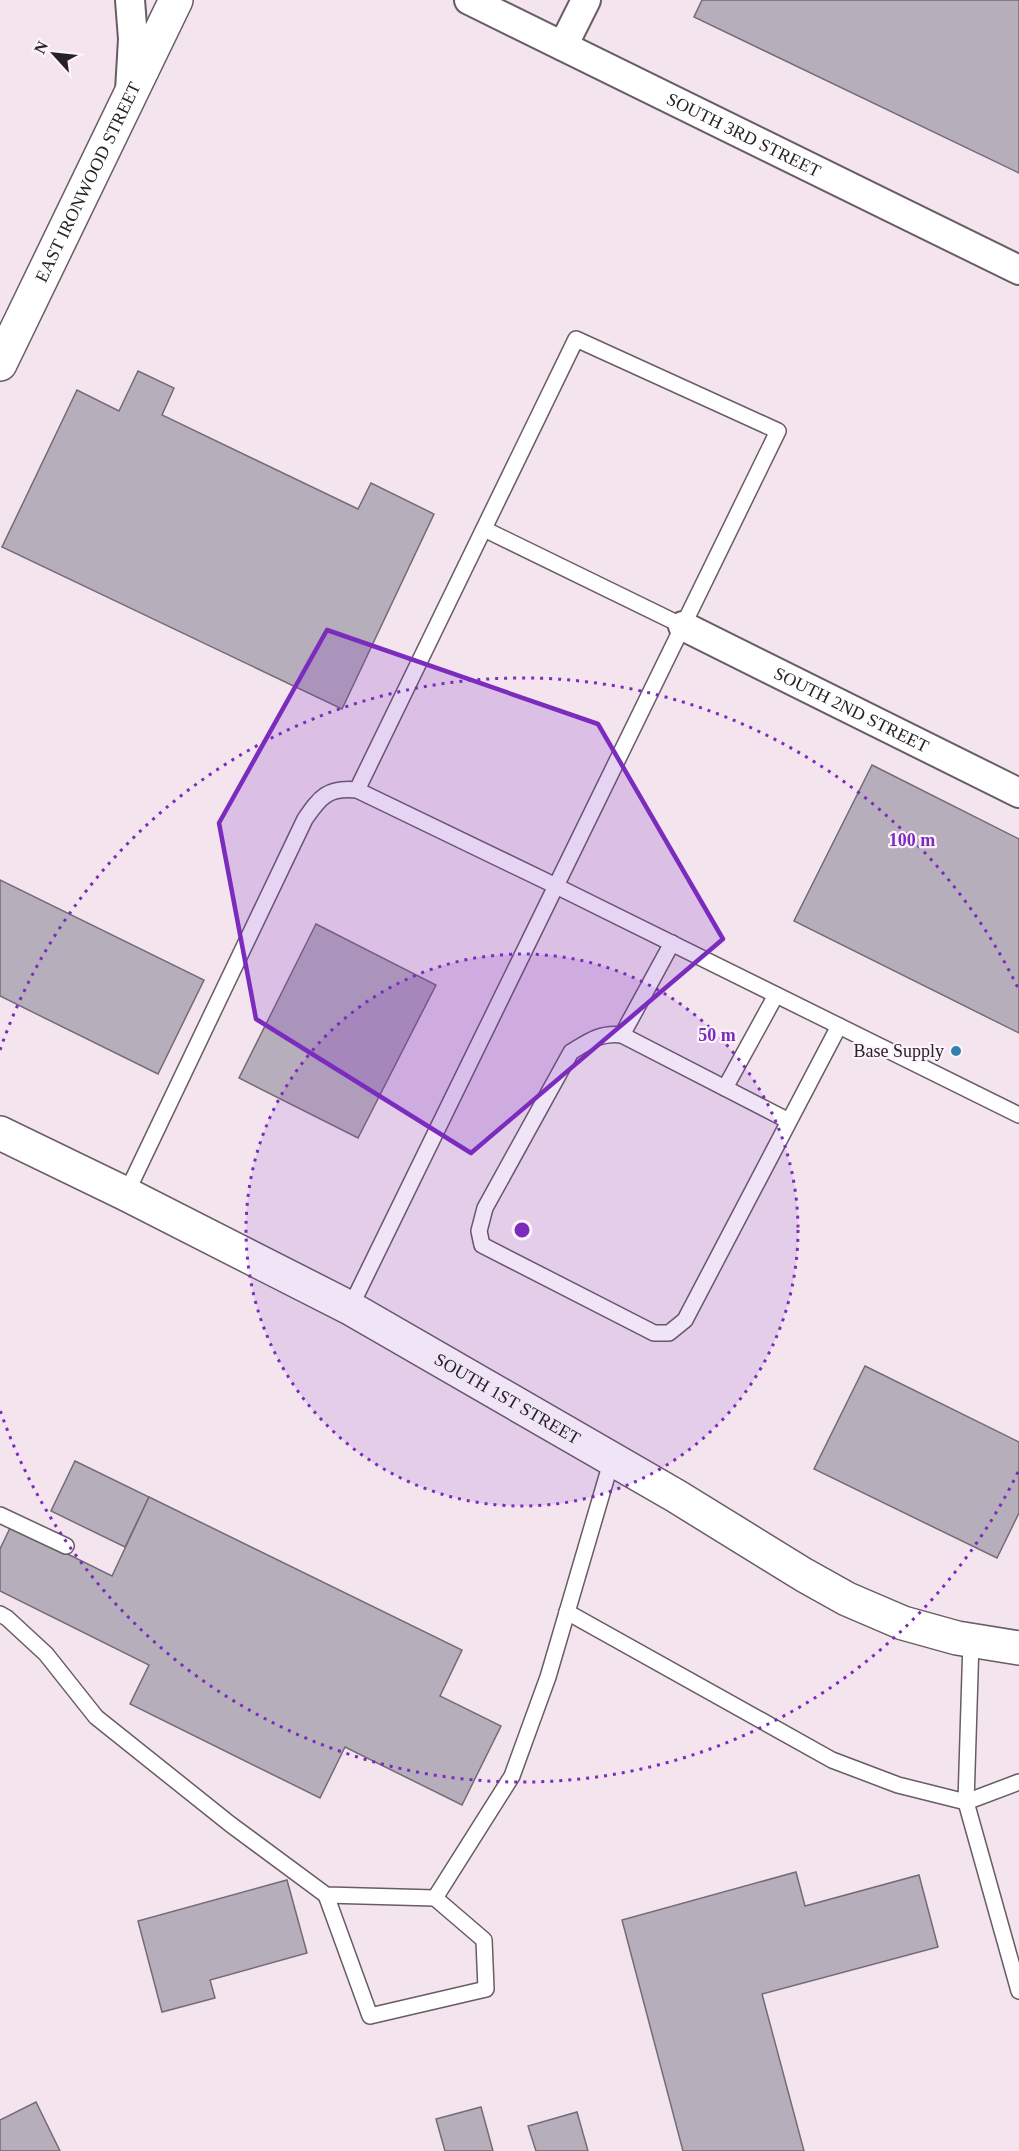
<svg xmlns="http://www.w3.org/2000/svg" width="1019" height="2151" viewBox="0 0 1019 2151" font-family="Georgia,serif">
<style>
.building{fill:#b7aebb;stroke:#746b77;stroke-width:1.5}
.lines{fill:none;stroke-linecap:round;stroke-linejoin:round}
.service-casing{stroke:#685c65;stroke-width:18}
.minor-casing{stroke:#685c65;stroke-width:32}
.tertiary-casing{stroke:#685c65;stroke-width:36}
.service{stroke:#fff;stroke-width:15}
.minor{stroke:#fff;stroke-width:28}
.tertiary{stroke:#fff;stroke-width:33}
.marked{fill:#7b2cbf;fill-opacity:0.2;stroke:#7b2cbf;stroke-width:4.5;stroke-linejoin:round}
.ring{fill:none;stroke:#7b2cbf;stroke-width:3;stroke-dasharray:3 6}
.poi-dot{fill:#3081b2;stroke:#fef2fb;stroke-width:2}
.labels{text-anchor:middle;stroke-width:4.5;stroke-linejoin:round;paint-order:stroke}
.street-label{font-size:18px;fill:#282226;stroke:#fef2fb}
.poi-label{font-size:18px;fill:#282226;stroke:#fef2fb;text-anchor:end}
.centre{fill:#7b2cbf;stroke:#fef2fb;stroke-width:3}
.ring-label{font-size:18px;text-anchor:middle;font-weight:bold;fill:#7b2cbf;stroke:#fef2fb;stroke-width:4.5;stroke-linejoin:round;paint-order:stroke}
</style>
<rect width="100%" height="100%" fill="#f3e4ee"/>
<g class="building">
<path d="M702,0H1019V173L694,17Z"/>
<path d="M138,371L174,388L162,415L358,509L371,483L434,514L342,709L2,547L77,390L119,411Z"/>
<path d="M872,765L1019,839V1033L794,921Z"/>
<path d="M0,880L204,980L158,1074L0,996Z"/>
<path d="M316,924L436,985L358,1138L239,1078Z"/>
<path d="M865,1366L1019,1442V1513L997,1558L814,1469Z"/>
<path d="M75,1461L149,1497L125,1547L51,1511Z"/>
<path d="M149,1497L462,1650L440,1696L501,1726L462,1805L345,1747L320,1798L130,1704L149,1665L0,1591V1549L11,1526L112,1576Z"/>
<path d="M796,1872L805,1906L919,1875L938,1947L762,1994L804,2151H683L622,1920Z"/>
<path d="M287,1880L307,1953L210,1980L215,1998L162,2012L138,1921Z"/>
<path d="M36,2102L60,2151H0V2120Z"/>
<path d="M481,2107L493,2151H445L436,2119Z"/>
<path d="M577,2112L588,2151H536L528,2126Z"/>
</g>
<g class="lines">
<g class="service-casing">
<g id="service">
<path d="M484,529L683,626"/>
<path d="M622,1035L672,943"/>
<path d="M725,1088L776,995"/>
<path d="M789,1121L622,1035C601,1032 589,1041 571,1052L485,1208L479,1231L482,1245L654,1333H669L685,1320L839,1026"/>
<path d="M126,1194L305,819C320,797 328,787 357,790L556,886L1019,1115"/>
<path d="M350,1308L778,431L576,339L357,790"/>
<path d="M0,1515L66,1546"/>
<path d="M567,1612L832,1760L898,1785L966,1802L971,1641"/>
<path d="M0,1614L7,1618L46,1654L96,1717L230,1824L326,1895L435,1898L512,1776L548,1677L612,1459"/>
<path d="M1019,1782L966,1802L1019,1991"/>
<path d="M326,1895L370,2016L486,1989L484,1940L435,1898"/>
</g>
</g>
<g class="minor-casing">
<g id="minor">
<path d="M130,0L133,39L130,91"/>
<path id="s1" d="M469,0L1019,270"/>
<path d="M563,46L586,0"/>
<path id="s2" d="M683,626L1019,793"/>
</g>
</g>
<g class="tertiary-casing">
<g id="tertiary">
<path id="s3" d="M0,364L176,0"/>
<path id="s4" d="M0,1133L126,1194L350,1308L676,1496L804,1575L847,1599L903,1623L957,1638L1019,1648"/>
</g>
</g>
<use href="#service" class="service"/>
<use href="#minor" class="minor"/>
<use href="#tertiary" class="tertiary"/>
</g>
<path class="marked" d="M327,630L598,724L723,939L471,1153L256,1019L219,823Z"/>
<circle cx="522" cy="1230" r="276" fill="#7b2cbf" fill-opacity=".12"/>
<g class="ring">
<circle cx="522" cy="1230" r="276"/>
<path d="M1018 1472A552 552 0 0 1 0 1410M0 1050A552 552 0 0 1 1018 988"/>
</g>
<circle class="poi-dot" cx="956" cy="1051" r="6"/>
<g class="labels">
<g class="street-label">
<text dy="6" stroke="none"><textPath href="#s1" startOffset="306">SOUTH 3RD STREET</textPath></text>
<text dy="6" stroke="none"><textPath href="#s3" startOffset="202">EAST IRONWOOD STREET</textPath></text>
<text dy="6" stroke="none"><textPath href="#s2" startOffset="188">SOUTH 2ND STREET</textPath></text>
<text dy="6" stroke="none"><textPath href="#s4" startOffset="573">SOUTH 1ST STREET</textPath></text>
</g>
<g class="poi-label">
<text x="944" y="1057">Base Supply</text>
</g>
</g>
<circle cx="522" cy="1230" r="9" class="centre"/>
<g class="ring-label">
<text x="912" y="846">100 m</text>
<text x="717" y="1041">50 m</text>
</g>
<g transform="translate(54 54) rotate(297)" stroke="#fef2fb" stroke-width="4.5" paint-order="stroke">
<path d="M0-4.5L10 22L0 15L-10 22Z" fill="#282226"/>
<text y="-9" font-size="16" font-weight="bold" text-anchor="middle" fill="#282226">N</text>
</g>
</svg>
